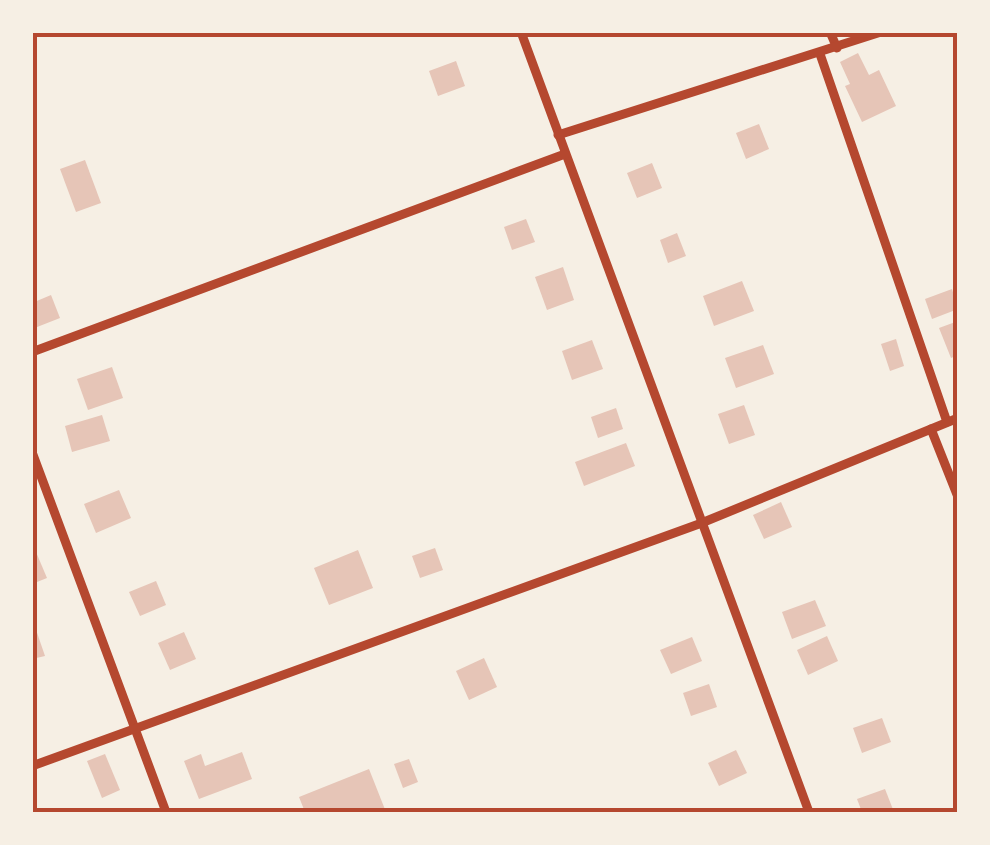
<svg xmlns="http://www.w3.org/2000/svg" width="990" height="845" viewBox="0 0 990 845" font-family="Commissioner,sans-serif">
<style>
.building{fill:#e6c5b7}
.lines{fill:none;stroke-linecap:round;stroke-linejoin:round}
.minor{stroke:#b5482f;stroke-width:9}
.neatline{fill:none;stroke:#b5482f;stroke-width:4}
</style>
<rect width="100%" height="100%" fill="#f6efe4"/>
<g class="building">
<path d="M858,53L869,75L879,70L896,106L862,122L845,86L850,84L840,62Z"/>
<path d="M456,61L465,86L438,96L429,71Z"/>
<path d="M759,124L769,149L746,159L736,133Z"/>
<path d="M85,160L101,203L76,212L60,169Z"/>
<path d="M652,163L662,188L637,198L627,173Z"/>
<path d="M526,219L535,242L512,250L504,227Z"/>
<path d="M677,233L686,256L668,263L660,240Z"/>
<path d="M563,267L574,300L547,310L535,277Z"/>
<path d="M742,281L754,311L714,326L703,296Z"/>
<path d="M952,289L958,309L932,319L925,299Z"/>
<path d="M51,295L60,318L32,329V303Z"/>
<path d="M958,321V355L951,358L939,328Z"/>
<path d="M896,339L904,366L890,371L881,344Z"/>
<path d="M592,340L603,369L572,380L562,351Z"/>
<path d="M763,345L774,374L736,388L725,358Z"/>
<path d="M112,367L123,398L88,410L77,379Z"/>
<path d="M744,405L755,435L729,444L718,414Z"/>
<path d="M616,408L623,429L598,438L591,417Z"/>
<path d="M102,415L110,441L72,452L65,426Z"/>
<path d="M626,443L635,466L584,486L575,462Z"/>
<path d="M119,490L131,518L96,533L84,504Z"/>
<path d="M781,502L792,527L764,539L753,515Z"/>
<path d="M435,548L443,570L420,578L412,556Z"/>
<path d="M358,550L373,588L329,605L314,568Z"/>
<path d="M36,552L47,578L32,584V554Z"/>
<path d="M156,581L166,605L140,616L129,592Z"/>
<path d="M815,600L826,626L792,639L782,612Z"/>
<path d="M32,618L45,656L32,659Z"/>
<path d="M184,632L196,659L170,670L158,643Z"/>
<path d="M827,636L838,661L808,675L797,650Z"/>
<path d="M692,637L702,661L671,674L660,650Z"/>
<path d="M484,658L497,687L469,700L456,671Z"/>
<path d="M709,684L717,707L691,716L683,693Z"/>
<path d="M882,718L891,742L862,753L853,728Z"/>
<path d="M736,750L747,773L719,786L708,763Z"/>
<path d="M242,752L252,779L199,799L184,761L201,754L205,766Z"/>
<path d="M105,754L120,790L102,798L87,761Z"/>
<path d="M409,759L418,782L403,788L394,764Z"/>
<path d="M369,769L386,812H305L299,797Z"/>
<path d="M885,789L894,812H862L857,799Z"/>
</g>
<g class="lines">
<g class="minor">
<path d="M521,32L809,812"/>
<path d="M830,32L837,48"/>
<path d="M820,54L947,422"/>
<path d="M558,135L881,32"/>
<path d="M32,352L565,154"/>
<path d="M931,429L958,497"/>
<path d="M32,452L166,812"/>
<path d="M32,766L699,524L958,418"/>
</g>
</g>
<rect width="990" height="845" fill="none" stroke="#f6efe4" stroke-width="70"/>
<rect x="35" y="35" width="920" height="775" class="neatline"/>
</svg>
